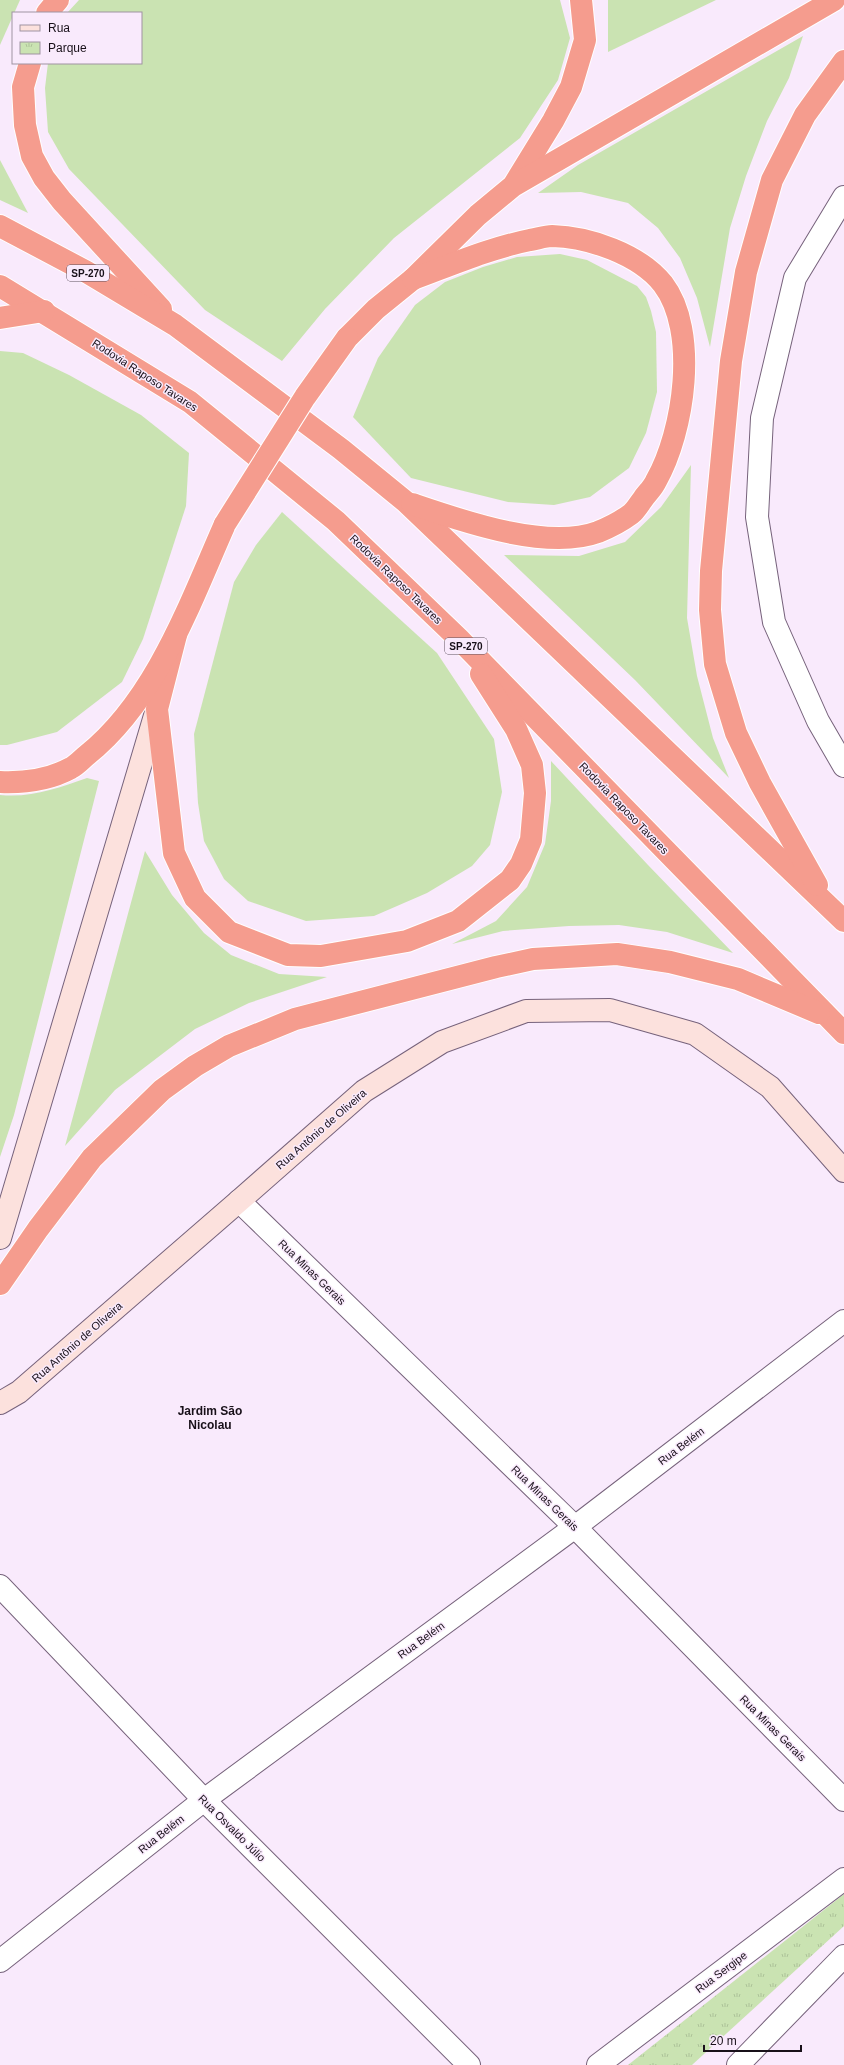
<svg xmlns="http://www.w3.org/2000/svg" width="844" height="2065" viewBox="0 0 844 2065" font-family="Arial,sans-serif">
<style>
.green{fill:#cae3b2}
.park{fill:url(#park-tufts)}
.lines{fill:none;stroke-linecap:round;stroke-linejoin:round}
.street-casing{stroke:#76627b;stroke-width:24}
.secondary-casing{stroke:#76627b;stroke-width:24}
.highway-casing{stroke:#fff;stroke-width:24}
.street{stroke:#fff;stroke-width:22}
.secondary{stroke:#fce1dd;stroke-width:22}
.highway{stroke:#f59c8e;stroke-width:22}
.highway-bridge-casing{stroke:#fff;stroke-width:24;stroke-linecap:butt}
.highway-bridge{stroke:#f59c8e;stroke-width:22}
.labels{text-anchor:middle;stroke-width:3;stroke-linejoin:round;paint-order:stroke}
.shield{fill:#f9eafc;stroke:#5c515d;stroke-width:1}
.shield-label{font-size:10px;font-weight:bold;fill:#181019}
.street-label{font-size:11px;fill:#181019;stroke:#f9eafc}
.neighbourhood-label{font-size:12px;font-weight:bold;fill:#181019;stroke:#f9eafc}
</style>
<defs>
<pattern id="park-tufts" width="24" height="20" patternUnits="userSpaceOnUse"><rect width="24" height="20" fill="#cae3b2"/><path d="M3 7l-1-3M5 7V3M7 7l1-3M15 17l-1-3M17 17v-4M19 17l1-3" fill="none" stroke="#adc298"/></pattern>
</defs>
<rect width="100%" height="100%" fill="#f9eafc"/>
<g class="green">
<path d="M0,0H20L0,45Z"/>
<path d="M79,0H560L570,38L558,80L520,138L394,238L325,309L282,361L205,310L69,169L48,132L45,88L48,63H141V13H67Z"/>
<path d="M608,0H716L608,52Z"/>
<path d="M803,36L789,78L767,121L746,176L730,228L710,347L697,298L680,258L658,228L628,203L581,192L538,193L578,165Z"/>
<path d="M0,160L28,213L0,200Z"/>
<path d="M560,254L587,260L637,286L646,297L651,311L656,332L657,392L646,433L629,468L590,497L554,505L508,502L411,478L353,417L378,358L415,305L445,282L483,267L517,257Z"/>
<path d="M0,351L23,353L69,375L141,415L189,453L186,506L143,639L122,682L57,732L7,745H0Z"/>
<path d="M691,465L687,618L697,676L713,738L729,778L635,680L504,555L579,556L625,542L661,507Z"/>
<path d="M282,512L437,653L494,739L502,792L490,845L472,866L427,893L374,916L306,921L248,901L224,879L204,841L198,803L194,734L234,582L256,545Z"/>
<path d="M551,761L648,865L733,953L667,932L619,925L569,926L503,931L452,944L496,921L527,887L545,844L551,801Z"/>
<path d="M87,778L99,781L14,1115L0,1157V795C32,798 58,788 87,778Z"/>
<path d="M145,851L172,895L204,933L231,955L279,974L327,977L249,1003L195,1029L115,1090L65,1146Z"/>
</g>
<path class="park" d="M844,1894V1926L692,2065H628Z"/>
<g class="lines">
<g class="street-casing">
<g id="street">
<path d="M844,197L795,278L762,418L757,517L774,622L818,721L844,766"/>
<path d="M239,1201L575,1527L844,1800"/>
<path d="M0,1586L204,1800L469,2065"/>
<path d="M0,1961L204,1800L575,1527L844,1321"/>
<path d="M598,2065L844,1879"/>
<path d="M738,2065L844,1956"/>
</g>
</g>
<g class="secondary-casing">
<g id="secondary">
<path d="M0,1238L157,709"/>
<path d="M0,1403L19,1392L239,1201L364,1091L442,1042L526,1011L610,1010L695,1034L770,1087L844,1171"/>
</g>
</g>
<g class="highway-casing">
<g id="highway">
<path d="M47,13L58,0"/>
<path d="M30,63L23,87L25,125L32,156L44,178L62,201L161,309"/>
<path d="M515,183L553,121L571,87L585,40L581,0"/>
<path d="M0,226L85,271L175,325L341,449L406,502L844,921"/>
<path d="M0,286L190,402L336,521L459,639L844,1033"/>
<path d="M0,318L44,311"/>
<path d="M347,338L376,309L413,279L478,215L513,186L834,0"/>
<path d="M412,504C462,521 547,551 598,532C608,528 623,520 631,514C636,510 639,504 643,499C647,493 653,488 656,481C684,432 699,331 663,284C639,254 589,237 552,236C545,236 537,239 530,240C490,248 451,265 413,279"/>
<path d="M176,635L157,709L174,853L195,898L229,932L288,955L321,956L407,941L458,921L510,880L521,864L531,840L535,793L532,765L516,729L481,674"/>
<path d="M0,782C24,783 49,780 71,768C77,765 82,759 87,755C156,700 190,603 225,524"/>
<path d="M817,885L760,783L736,733L715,664L710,610L711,571L731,361L746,272L772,180L805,115L844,61"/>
<path d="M0,1284L38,1229L92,1158L162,1090L195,1066L229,1046L295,1019L496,967L533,959L617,954L670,962L738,979L819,1013"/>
</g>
</g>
<use href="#street" class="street"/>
<use href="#secondary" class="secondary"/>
<use href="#highway" class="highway"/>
<g class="highway-bridge-casing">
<path id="highway-bridge" d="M225,524L305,397L347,338"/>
</g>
<use href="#highway-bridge" class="highway-bridge"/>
</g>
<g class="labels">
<g class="shield">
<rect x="67" y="265" width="42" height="16" rx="3"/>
<rect x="445" y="638" width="42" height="16" rx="3"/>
</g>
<g class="shield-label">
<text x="88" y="277">SP-270</text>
<text x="466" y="650">SP-270</text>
</g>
<g class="street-label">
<text transform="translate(145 375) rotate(33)" y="4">Rodovia Raposo Tavares</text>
<text transform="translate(396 579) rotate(44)" y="4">Rodovia Raposo Tavares</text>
<text transform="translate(624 808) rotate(46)" y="4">Rodovia Raposo Tavares</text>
<text transform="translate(321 1129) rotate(-41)" y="4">Rua Antônio de Oliveira</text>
<text transform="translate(312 1272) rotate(44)" y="4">Rua Minas Gerais</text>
<text transform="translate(77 1342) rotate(-41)" y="4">Rua Antônio de Oliveira</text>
<text transform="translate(681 1446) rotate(-37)" y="4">Rua Belém</text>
<text transform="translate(545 1498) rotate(44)" y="4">Rua Minas Gerais</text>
<text transform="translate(421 1640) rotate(-36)" y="4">Rua Belém</text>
<text transform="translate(773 1728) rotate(45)" y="4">Rua Minas Gerais</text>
<text transform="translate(232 1828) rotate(45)" y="4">Rua Osvaldo Júlio</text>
<text transform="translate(161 1834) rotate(-38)" y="4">Rua Belém</text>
<text transform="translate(721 1972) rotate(-37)" y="4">Rua Sergipe</text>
</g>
<g class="neighbourhood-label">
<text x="210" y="1415">Jardim São<tspan x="210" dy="14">Nicolau</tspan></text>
</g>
</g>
<rect x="12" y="12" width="130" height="52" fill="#f9eafc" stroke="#9f93a1"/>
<rect x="20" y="25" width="20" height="6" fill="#fce1dd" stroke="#9f93a1"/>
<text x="48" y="32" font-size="12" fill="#181019">Rua</text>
<rect x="20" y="42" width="20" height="12" fill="url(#park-tufts)" stroke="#9f93a1"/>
<text x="48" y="52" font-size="12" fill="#181019">Parque</text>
<path d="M704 2045v6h97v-6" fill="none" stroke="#181019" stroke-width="2"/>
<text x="710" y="2045" font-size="12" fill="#181019" stroke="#f9eafc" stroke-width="3" paint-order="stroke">20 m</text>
</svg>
